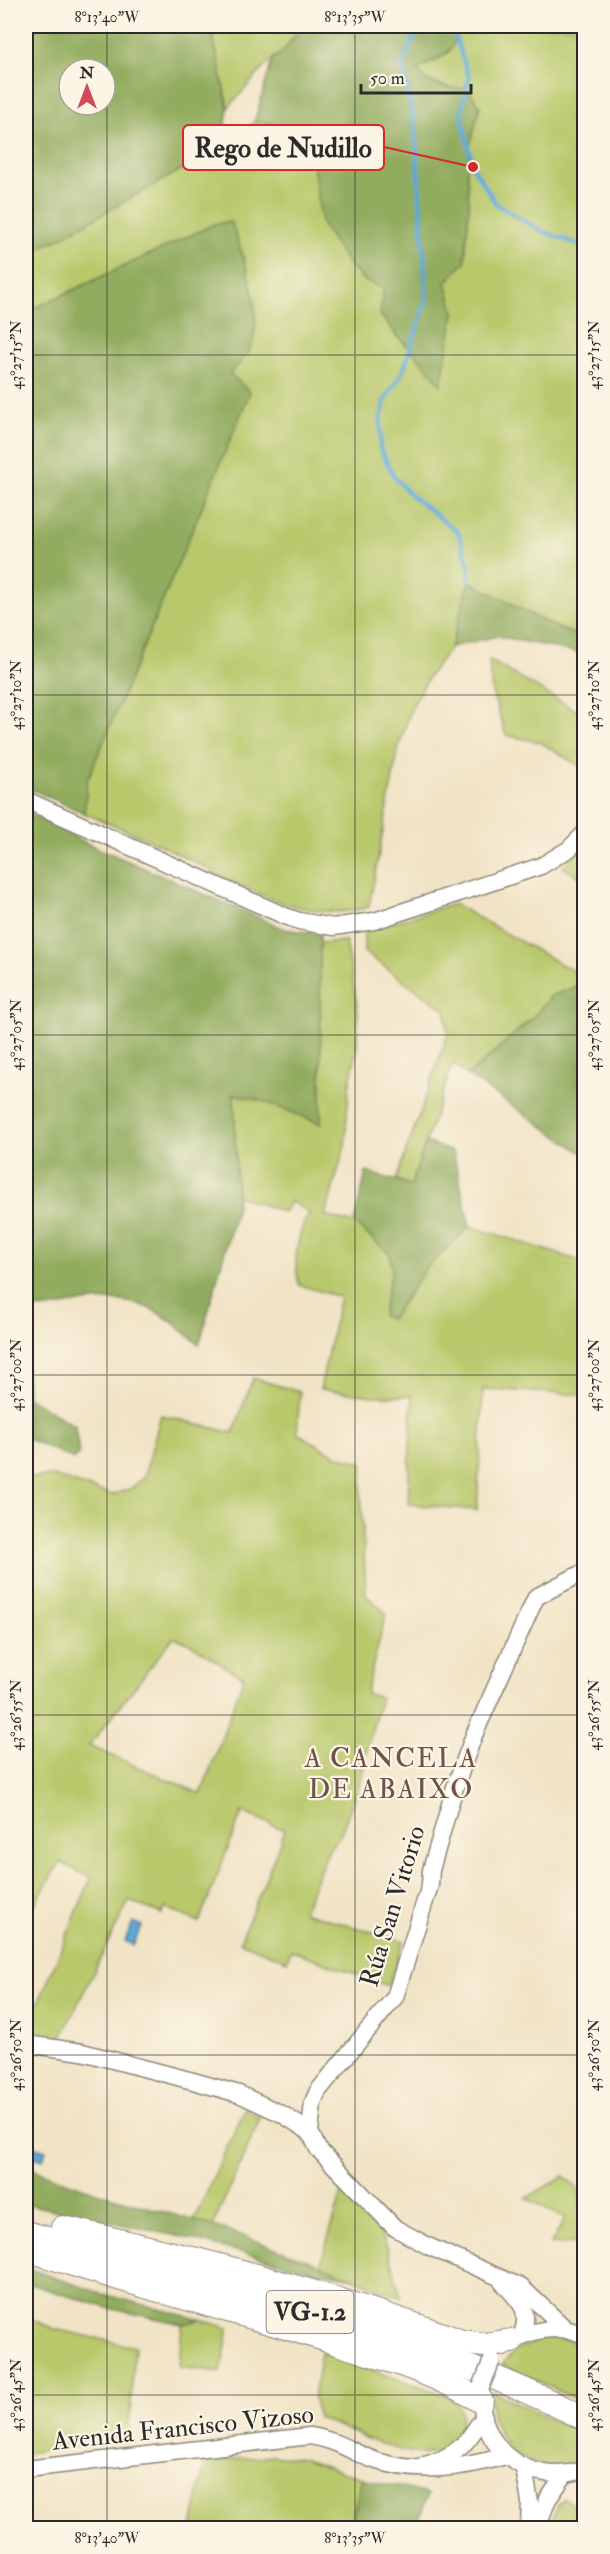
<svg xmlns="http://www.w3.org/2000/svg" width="610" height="2554" viewBox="0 0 610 2554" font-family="'IM FELL Double Pica',serif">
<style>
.green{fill:#b8c86b;stroke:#727a4b;stroke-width:1.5;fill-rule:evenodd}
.forest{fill:#92ac5f;stroke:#5e6c45;stroke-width:1.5;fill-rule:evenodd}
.water{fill:#5da8d5;stroke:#446a80;stroke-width:1.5}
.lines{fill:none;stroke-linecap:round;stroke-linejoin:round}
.stream{stroke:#5da8d5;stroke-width:4.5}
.minor-casing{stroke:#8e8778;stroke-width:19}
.highway-casing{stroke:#8e8778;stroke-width:26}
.minor{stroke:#fff;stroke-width:16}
.highway{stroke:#fff;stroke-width:24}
.minor-bridge-casing{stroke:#8e8778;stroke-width:19;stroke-linecap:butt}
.minor-bridge{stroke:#fff;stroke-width:16}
.ticks{fill:none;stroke:#2b2b2b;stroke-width:1.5;stroke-opacity:0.45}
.labels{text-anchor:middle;stroke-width:4.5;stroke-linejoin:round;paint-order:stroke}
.shield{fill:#fcf5e5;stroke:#6a6863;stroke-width:1.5}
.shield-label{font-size:24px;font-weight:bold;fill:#2b2b2b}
.street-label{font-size:26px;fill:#2b2b2b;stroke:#fcf5e5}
.neighbourhood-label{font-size:27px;letter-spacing:1.5px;fill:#6f5249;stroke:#fcf5e5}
.leader{fill:none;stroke:#d62828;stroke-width:2}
.callout-dot{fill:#d62828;stroke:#fcf5e5;stroke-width:2}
.callout{fill:#fcf5e5;stroke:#d62828;stroke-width:2}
.callout-label{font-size:27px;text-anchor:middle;font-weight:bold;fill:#2b2b2b}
.neatline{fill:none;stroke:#2b2b2b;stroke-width:2}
.ticks-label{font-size:15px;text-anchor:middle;fill:#2b2b2b}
</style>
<rect width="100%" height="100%" fill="#fcf5e5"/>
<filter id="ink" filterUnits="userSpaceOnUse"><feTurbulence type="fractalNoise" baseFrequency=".0167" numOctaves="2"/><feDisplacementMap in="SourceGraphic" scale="12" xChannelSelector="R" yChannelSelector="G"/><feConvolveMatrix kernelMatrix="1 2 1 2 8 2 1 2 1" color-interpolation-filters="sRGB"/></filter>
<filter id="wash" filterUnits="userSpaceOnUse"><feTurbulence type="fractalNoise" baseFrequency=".008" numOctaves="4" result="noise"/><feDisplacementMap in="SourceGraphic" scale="24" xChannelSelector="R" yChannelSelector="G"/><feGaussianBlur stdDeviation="1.35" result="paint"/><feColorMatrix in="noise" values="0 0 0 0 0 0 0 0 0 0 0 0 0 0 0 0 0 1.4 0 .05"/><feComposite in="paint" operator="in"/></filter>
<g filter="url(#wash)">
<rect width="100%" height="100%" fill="#f1e3c5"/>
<g class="green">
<path d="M211,26H309L297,31L281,55L265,66L228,108Z"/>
<path d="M455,26H464L467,29L482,26H584V639L545,622L469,582L451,647L429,676L411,709L398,749L369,907C296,928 224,874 160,845C135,833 109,824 84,813L87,781L250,392L230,374C235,367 243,360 248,353C268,320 243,256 231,222L215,224L26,312V254L58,239L223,146L254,122L297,125L314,170L322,225L385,288L395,335L423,360L440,384L454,313L446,282L465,262L469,205L467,172L470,145L480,106C472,101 463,94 455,90C440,82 425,86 418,69C441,57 458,55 455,26Z"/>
<path d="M489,660L584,715V769L540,742L506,735L492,692Z"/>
<path d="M584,845V880L563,867Z"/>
<path d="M454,904L584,977L573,988L551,996L534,1016L468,1076L453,1063L411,1185L396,1180L448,1034L445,1010L364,952V931Z"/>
<path d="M346,941L358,1010L357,1050L349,1086L345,1146L325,1216L354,1223L390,1254L392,1269L382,1316L391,1319L426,1268L470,1226L584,1262V1395L483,1389L477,1510L408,1504L412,1396H373L320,1389L340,1297L299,1285C293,1260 296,1236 309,1213L291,1201L284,1212L237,1196L234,1094L263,1101L321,1124L320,943Z"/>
<path d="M253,1378L300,1392L297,1433L337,1456L363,1463L361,1491L366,1595L386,1613L366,1693L381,1698L368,1743L361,1781L340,1835L329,1849L303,1912L404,1941L388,1986L291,1950L287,1961L240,1942L285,1830L242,1812L199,1922L166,1908L162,1914L129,1901L62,2036L49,2041L27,2030L91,1878L60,1862L26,1918V1478L53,1476L112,1495L132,1488L144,1477L161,1415L233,1433ZM173,1638C190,1639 223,1669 244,1677L201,1794L89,1746Z"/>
<path d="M245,2108L260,2118L213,2226L194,2220Z"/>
<path d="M564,2176L580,2191L584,2243L551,2244L565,2218L526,2198Z"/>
<path d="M343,2189L374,2222L387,2246L401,2297L320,2265Z"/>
<path d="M26,2317L55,2329L135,2347L128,2440L26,2453Z"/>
<path d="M201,2320L229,2328L221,2372L179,2367L182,2324Z"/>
<path d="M548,2337L569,2340L584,2347V2403L502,2365L517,2349Z"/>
<path d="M321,2353L451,2397C459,2405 464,2414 461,2426C444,2488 351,2427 317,2418L314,2396Z"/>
<path d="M492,2391L584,2434V2458C538,2487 483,2443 492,2391Z"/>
<path d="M273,2455L304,2459L362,2478L349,2528H192L205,2462Z"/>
<path d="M564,2498L571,2503L573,2511L584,2516V2528H549L558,2504Z"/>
</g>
<g class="forest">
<path d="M26,26H211L228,108L223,146L58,239L26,254ZM69,69H105V105H69Z"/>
<path d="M306,26H455C458,56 440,56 418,69C425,86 450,90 467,88L480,106L470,145L467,172L469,205L465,262L446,282L454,312L441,385C422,359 399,340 380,314L384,288L365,281L349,265L322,225L314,170L297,125L254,122L273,58C287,52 294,35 306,26Z"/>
<path d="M231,222C243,256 268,319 248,353C243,360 235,367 230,374L250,392L87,781L84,813L26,787V312L215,224Z"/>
<path d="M469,581L545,622L584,639V654L498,636L451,647Z"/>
<path d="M26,811L86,843L285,929L320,934L321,1124L263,1101L234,1094L237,1207L199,1345C162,1311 138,1294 86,1302C63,1305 49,1310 26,1308Z"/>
<path d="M584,977V1154L468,1076L534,1016L551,996L573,988Z"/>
<path d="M426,1142L453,1152L470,1226L426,1268L391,1319L382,1316L392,1269L390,1254L354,1223L366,1172L411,1185Z"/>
<path d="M26,1345L27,1397L75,1426L79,1454L74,1459L26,1438Z"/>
<path d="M26,2167L102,2194L230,2231L355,2278L317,2272L182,2237L26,2204Z"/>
<path d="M26,2268L103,2294L201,2320L182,2324L108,2308L26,2283Z"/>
<path d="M362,2478L428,2494L416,2528H351Z"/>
</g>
<g class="water">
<path d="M133,1922L142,1926L133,1945L125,1941Z"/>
<path d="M27,2144L46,2150L43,2160L26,2154Z"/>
</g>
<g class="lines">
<g class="stream">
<path d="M420,26L402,64L415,128L427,298L403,371L385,400L381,418L380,449L394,477L413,497L458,532L469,565V581"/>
<path d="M455,26L456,39L469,77L461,113L473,167L496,204L540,230L584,247"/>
</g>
</g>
</g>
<g filter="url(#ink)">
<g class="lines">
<g class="minor-casing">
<g id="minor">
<path d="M26,800L285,916L299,921L333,927L374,921L541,866L569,849L584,834"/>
<path d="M26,2044L82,2052L193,2081L239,2094L282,2114L310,2132L318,2149L395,2228L428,2246L521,2287L567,2330"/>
<path d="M310,2132L313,2102L318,2091L395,1997L430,1885L431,1870L455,1787L474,1735L536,1597L584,1572"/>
<path d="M502,2282C520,2302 531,2308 522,2335"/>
<path d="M504,2347C525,2330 559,2323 584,2335"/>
<path d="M481,2391C479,2451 528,2486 584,2470"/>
<path d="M425,2465C458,2456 467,2443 484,2416"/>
<path d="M26,2469L310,2436C334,2439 352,2452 374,2460C419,2475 462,2468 506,2456"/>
<path d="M524,2469L530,2502L529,2528"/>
<path d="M537,2528L548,2499L564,2476"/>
</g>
</g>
<g class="highway-casing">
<g id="highway">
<path d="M63,2228C200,2259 330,2293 462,2342L484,2345L511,2341"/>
<path d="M26,2233C215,2285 407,2330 584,2418"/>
<path d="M39,2253C137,2286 238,2311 337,2343C386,2359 436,2373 481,2401"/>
</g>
</g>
<use href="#minor" class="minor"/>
<use href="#highway" class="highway"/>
<g class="minor-bridge-casing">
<path id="minor-bridge" d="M481,2387L492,2360"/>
</g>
<use href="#minor-bridge" class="minor-bridge"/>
</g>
</g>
<path class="ticks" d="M107,26V2528M355,26V2528M26,355H584M26,695H584M26,1035H584M26,1375H584M26,1715H584M26,2055H584M26,2395H584"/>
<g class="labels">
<rect class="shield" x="266.5" y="2291" width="87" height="42" rx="4.5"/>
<g class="shield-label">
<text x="310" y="2320">VG-1.2</text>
</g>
<g class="street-label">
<text transform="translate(392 1906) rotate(-73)" y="9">Rúa San Vitorio</text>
<text transform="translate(183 2427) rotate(-6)" y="9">Avenida Francisco Vizoso</text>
</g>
<g class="neighbourhood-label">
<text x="391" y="1767">A CANCELA<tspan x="391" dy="31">DE ABAIXO</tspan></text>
</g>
</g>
<path class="leader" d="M473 167L384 147"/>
<circle class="callout-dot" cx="473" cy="167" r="6"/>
<rect class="callout" x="183" y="125" width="201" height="45" rx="6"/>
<g class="callout-label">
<text x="283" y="157">Rego de Nudillo</text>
</g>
<rect width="610" height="2554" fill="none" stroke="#fcf5e5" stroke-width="66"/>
<g transform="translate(87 87)"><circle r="28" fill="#fcf5e5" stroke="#a8a49b" stroke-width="1.5"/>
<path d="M0-4.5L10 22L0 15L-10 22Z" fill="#d1495b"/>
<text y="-9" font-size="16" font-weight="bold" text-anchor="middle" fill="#2b2b2b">N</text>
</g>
<path d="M361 84v9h110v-9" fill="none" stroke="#2b2b2b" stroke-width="3"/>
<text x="370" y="84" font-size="18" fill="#2b2b2b" stroke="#fcf5e5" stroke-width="4.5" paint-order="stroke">50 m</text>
<rect x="33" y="33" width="544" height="2488" class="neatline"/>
<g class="ticks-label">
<text x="107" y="22">8°13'40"W</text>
<text x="355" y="22">8°13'35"W</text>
<text transform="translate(16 355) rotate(-90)" y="5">43°27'15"N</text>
<text transform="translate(594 355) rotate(-90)" y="5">43°27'15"N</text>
<text transform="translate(16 695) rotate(-90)" y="5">43°27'10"N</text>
<text transform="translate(594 695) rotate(-90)" y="5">43°27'10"N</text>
<text transform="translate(16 1035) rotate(-90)" y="5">43°27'05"N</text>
<text transform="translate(594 1035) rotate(-90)" y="5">43°27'05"N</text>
<text transform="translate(16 1375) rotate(-90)" y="5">43°27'00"N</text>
<text transform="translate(594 1375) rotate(-90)" y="5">43°27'00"N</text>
<text transform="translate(16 1715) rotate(-90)" y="5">43°26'55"N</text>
<text transform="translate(594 1715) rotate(-90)" y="5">43°26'55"N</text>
<text transform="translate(16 2055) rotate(-90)" y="5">43°26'50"N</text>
<text transform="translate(594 2055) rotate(-90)" y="5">43°26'50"N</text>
<text transform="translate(16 2395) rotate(-90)" y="5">43°26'45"N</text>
<text transform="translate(594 2395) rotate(-90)" y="5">43°26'45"N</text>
<text x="107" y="2543">8°13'40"W</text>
<text x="355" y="2543">8°13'35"W</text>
</g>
</svg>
